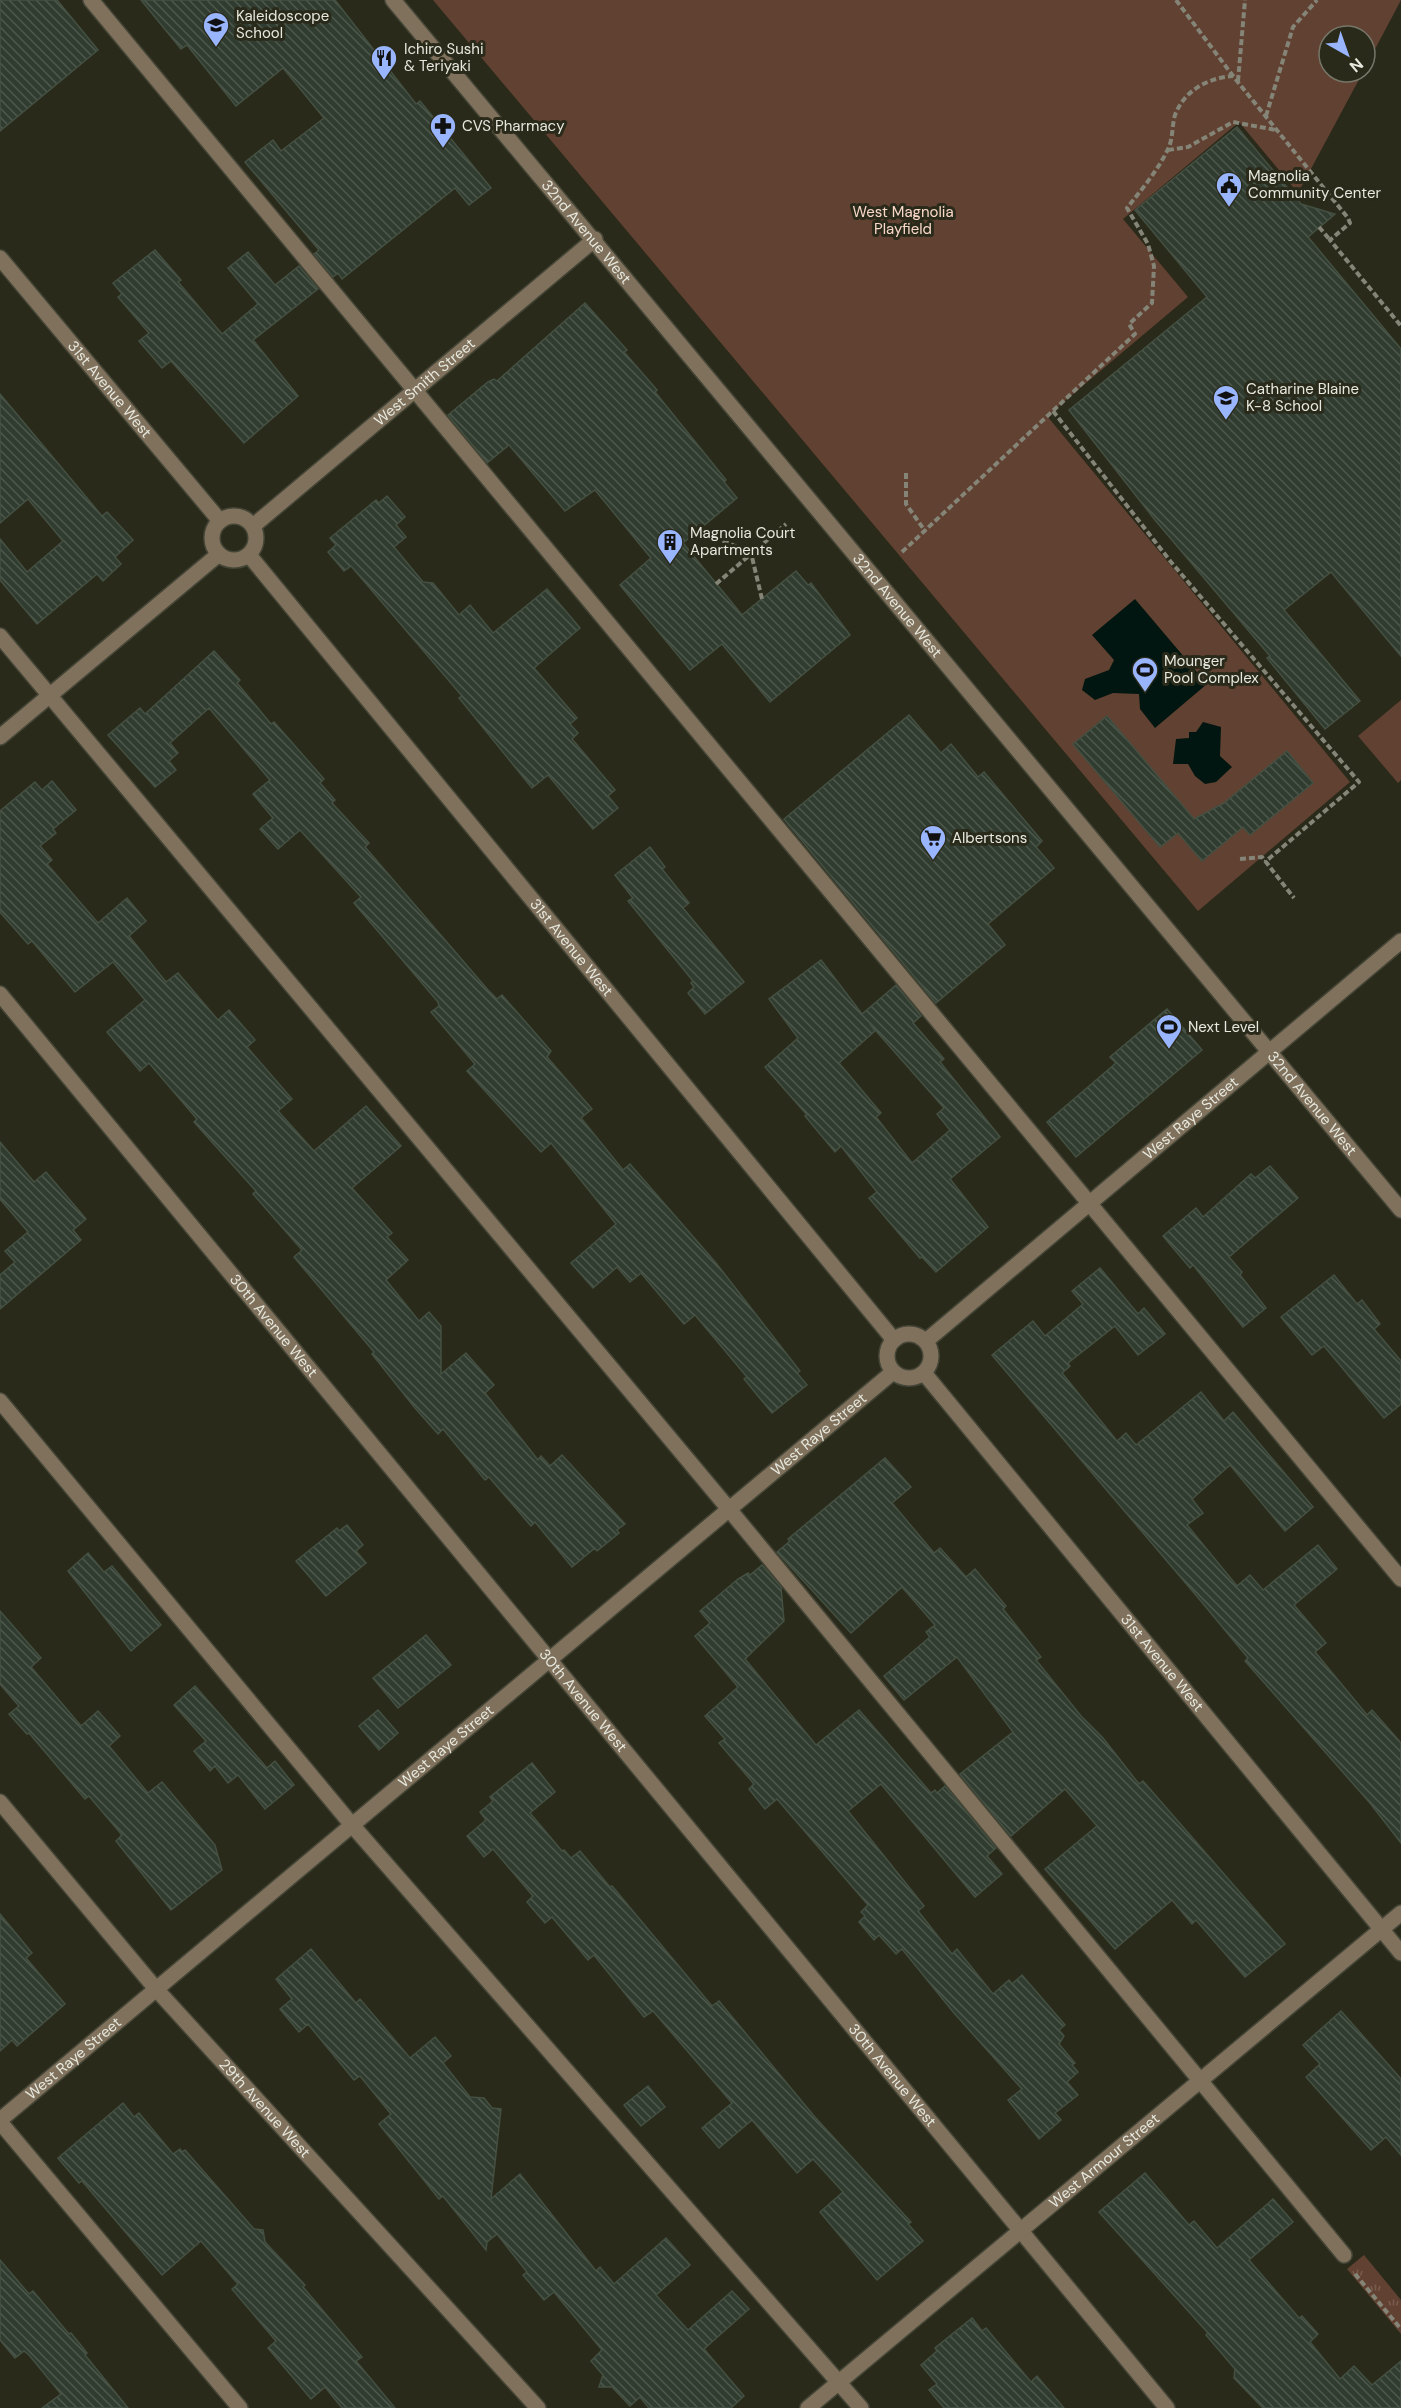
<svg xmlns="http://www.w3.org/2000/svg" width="1401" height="2408" viewBox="0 0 1401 2408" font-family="'DM Sans',sans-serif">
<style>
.grass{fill:url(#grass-tufts)}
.park{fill:#614131}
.water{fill:#011610}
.building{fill:url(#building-back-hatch);stroke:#445042;stroke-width:1.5;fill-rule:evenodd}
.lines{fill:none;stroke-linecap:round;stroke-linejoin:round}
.minor-casing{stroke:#444536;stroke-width:18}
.path{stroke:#848477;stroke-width:4;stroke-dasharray:6 3;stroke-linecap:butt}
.minor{stroke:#7f715c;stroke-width:15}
.labels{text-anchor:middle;stroke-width:6;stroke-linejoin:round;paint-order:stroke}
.poi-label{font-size:15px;fill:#e7e8de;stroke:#2a2a1b;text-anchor:start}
.park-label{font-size:15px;fill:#fad8c8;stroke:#2a2a1b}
.street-label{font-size:15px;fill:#e7e8de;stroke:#2a2a1b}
</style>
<defs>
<pattern id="grass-tufts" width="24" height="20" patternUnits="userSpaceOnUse" patternTransform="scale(1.5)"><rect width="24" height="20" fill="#614131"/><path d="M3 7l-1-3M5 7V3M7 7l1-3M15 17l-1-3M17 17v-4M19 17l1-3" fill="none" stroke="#785c4e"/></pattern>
<pattern id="building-back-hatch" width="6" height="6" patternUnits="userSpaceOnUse" patternTransform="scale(1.5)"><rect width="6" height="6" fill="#303c2f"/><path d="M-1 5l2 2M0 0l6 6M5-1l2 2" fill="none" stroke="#4e584d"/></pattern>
</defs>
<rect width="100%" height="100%" fill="#2a2a1b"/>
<path class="grass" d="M1364,2255L1401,2300V2334L1347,2269Z"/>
<g class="park">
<path d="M433,0H1401L1365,68V36H1329V72H1363L1298,193L1239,122L1123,219L1188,297L1047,416L1350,782L1198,911Z"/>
<path d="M1401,700V780L1398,783L1358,736Z"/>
</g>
<g class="water">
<path d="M1135,599L1207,684L1155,728L1140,709L1139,694L1113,693L1095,700L1082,690L1085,679L1109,670L1114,660L1092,635Z"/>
<path d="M1203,722L1221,727L1220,756L1232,767L1216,782L1205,784L1195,776L1188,764H1173L1176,739L1189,738V732H1196Z"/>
</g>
<g class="building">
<path d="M0,0H57L98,50L0,131Z"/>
<path d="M141,0H335L416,104L420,101L491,188L469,205L455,188L342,279L338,273L333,277L314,254L319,250L245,162L273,140L281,151L324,118L283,68L236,106L187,45L181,49Z"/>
<path d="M1237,127L1301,204L1335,214L1308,237L1401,349V656L1331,572L1284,610L1360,701L1325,729L1267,658L1270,656L1155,520L1069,410L1207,297L1135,210Z"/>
<path d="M155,250L181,280L178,282L222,334L258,304L228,268L248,252L275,285L299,266L318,289L253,340L298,396L244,443L171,361L162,368L139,341L149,333L118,297L122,294L113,283Z"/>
<path d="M585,303L627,350L624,352L657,390L655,392L726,480L724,482L737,498L683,543L742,615L796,571L808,585L811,583L850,635L770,702L722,644L690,670L620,585L651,558L595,490L565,511L509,445L487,463L448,415L488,382L494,379L497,381Z"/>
<path d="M0,394L102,516L107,512L133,540L115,557L121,564L103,581L97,574L37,624L0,580V539L27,572L63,541L28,499L0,523Z"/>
<path d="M387,496L405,517L396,525L406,537L394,547L423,582L433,583L459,615L470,605L493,633L547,589L580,628L534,668L577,718L570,724L578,733L572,739L615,790L608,796L618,808L593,829L548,775L532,788L459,698L462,696L351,566L344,571L328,552L336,545L330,538L376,500L379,503Z"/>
<path d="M214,651L240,680L237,683L271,724L274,722L324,779L320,783L335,800L332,803L369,843L365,847L488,990L497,999L502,995L551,1051L547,1057L592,1109L581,1118L623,1170L630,1164L716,1263L800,1371L797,1373L807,1385L772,1413L744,1379L747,1377L695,1315L684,1324L641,1273L630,1282L617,1267L593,1288L571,1263L616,1224L551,1143L541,1152L467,1071L475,1064L431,1012L439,1006L438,1002L354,903L361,897L300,830L278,849L260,829L273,818L253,794L270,780L209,708L170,743L178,753L169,761L176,770L155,787L108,735L140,708L145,714Z"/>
<path d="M909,715L941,753L951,744L978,777L984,772L1042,841L1036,847L1054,868L988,924L1005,945L936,1003L784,819Z"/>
<path d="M1107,716L1194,819L1224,803L1287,751L1313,783L1250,835L1243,827L1202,861L1178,833L1160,847L1073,744Z"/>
<path d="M52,781L76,810L53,829L56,833L40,846L52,860L47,864L98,923L127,898L146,921L129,936L166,982L178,973L218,1020L229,1010L255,1040L247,1047L292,1099L278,1111L314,1151L366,1106L401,1146L352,1188L392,1233L387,1237L408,1260L386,1280L419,1321L429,1312L441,1326V1374L466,1353L494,1385L485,1393L538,1460L541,1456L550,1466L562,1455L625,1524L617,1530L619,1533L597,1551L595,1548L572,1567L535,1522L531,1526L489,1477L485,1480L443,1429L438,1434L415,1408L372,1354L374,1352L294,1257L302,1250L253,1194L256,1191L194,1122L197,1119L149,1063L140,1071L107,1032L145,1000L113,962L75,992L32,941L28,944L0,912V811L35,782L42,790Z"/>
<path d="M650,847L665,867L662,869L689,903L683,908L744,982L705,1014L688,993L694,987L691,983L693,981L628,901L633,898L615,875Z"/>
<path d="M821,960L862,1014L896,985L921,1016L913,1023L944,1059L940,1062L1000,1137L950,1179L988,1227L936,1272L922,1257L920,1258L869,1198L877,1192L841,1146L835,1152L805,1116L807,1115L765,1067L798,1038L769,999ZM870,1024L944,1108L937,1114L950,1130L912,1163L876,1117L881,1113L839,1063L875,1031Z"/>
<path d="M1167,1009L1202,1050L1076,1157L1047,1122L1116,1063L1110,1057Z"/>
<path d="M0,1142L34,1182L46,1172L86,1219L73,1230L81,1240L0,1309V1275L15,1262L5,1251L28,1232L0,1199Z"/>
<path d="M1270,1166L1298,1198L1229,1257L1242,1272L1240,1275L1266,1308L1243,1327L1193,1265L1190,1268L1163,1236L1196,1208L1203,1217L1251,1174L1255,1178Z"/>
<path d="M1100,1268L1138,1314L1144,1308L1165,1334L1138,1355L1115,1326L1068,1363L1070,1366L1062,1373L1117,1441L1126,1433L1136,1445L1201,1392L1224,1421L1233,1412L1313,1507L1285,1531L1230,1465L1192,1499L1203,1513L1187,1525L1237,1586L1250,1575L1263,1590L1318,1545L1337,1569L1294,1605L1326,1643L1315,1652L1367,1715L1372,1710L1401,1743V1843L1370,1803L1245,1661L1248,1658L1200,1600L992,1355L1033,1321L1045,1336L1083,1304L1072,1291Z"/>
<path d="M1334,1275L1357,1304L1362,1300L1380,1324L1374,1329L1401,1361V1404L1384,1418L1324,1346L1312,1355L1281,1317Z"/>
<path d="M885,1458L911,1487L892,1503L934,1553L940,1548L966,1577L975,1569L1006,1606L1003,1609L1041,1657L1036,1660L1081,1716L1103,1738L1139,1784L1143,1781L1285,1944L1245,1977L1196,1920L1192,1924L1172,1900L1115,1949L1045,1869L1097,1826L1065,1789L1011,1836L960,1774L1013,1732L957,1657L904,1700L884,1676L930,1637L926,1632L935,1625L902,1587L851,1633L777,1552L790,1541L788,1539Z"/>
<path d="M347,1525L363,1545L356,1551L366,1563L326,1596L296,1561L337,1528L339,1531Z"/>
<path d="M88,1553L104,1572L112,1566L161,1625L131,1651L68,1571Z"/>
<path d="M762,1565L781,1587L784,1621L745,1659L816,1745L859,1710L931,1793L935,1790L937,1793L945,1786L996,1848L987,1856L1002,1874L975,1897L881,1784L848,1811L924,1906L918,1911L952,1954L957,1949L993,1994L1009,1980L1012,1984L1022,1975L1065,2025L1059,2030L1064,2036L1059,2044L1075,2063L1072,2065L1078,2072L1067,2082L1078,2095L1055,2113L1061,2120L1039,2139L1008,2100L1022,2089L954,2013L902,1949L896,1954L879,1935L874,1940L859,1922L865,1916L861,1912L868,1905L777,1799L765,1809L749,1789L754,1784L719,1743L725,1739L705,1716L738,1687L695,1636L710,1623L700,1611L738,1579L748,1573L750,1575Z"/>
<path d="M0,1611L41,1658L31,1667L81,1726L98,1711L120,1736L109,1746L148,1793L162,1782L215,1845L222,1870L171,1910L116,1841L122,1835L89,1796L85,1799L29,1733L27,1734L9,1714L19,1706L0,1684Z"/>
<path d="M426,1635L451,1665L398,1708L373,1678Z"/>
<path d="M195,1686L267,1768L275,1761L294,1785L265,1809L238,1775L228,1783L215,1766L210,1771L194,1751L206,1741L174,1705Z"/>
<path d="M378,1710L398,1733L379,1750L359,1726Z"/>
<path d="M532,1763L555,1792L530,1813L562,1851L564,1850L571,1858L580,1851L610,1887L612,1886L712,2006L719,2001L814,2116L911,2222L908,2224L923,2241L877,2280L820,2212L843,2192L813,2159L797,2173L752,2120L719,2148L702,2128L732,2103L653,2011L644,2017L594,1955L588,1960L552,1917L545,1923L527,1902L533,1896L493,1849L484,1857L467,1836L486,1820L480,1812L493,1801L490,1797Z"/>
<path d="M0,1914L32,1953L26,1958L65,2004L17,2046L12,2040L0,2051Z"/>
<path d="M311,1949L356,2003L360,1999L410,2058L435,2037L451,2056L443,2063L470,2097L484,2098L492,2108L501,2109L491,2199L520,2174L596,2271L600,2267L614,2284L666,2238L690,2265L656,2295L688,2330L732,2291L749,2309L704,2349L744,2396L731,2408H649L640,2397L630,2406L612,2387H599L603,2375L591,2361L602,2350L554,2292L544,2300L523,2275L527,2272L497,2234L487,2242L486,2250L443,2196L439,2199L379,2124L391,2114L360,2076L354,2080L308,2024L299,2032L280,2009L292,1999L276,1979Z"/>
<path d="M1341,2011L1401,2079V2155L1386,2137L1371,2150L1306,2077L1320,2064L1303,2045Z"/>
<path d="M648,2086L665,2107L641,2126L624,2105Z"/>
<path d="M123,2103L134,2117L139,2113L173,2154L180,2149L182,2152L185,2150L254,2229L263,2230L265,2242L305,2285L303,2287L362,2357L356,2361L395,2408H342L325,2387L311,2399L268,2348L276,2341L232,2289L238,2284L201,2241L162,2275L82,2181L79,2183L58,2158Z"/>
<path d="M1145,2173L1189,2225L1194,2221L1217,2248L1273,2199L1293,2222L1249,2260L1299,2318L1302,2316L1318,2334L1310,2342L1340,2379L1354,2366L1372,2385L1401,2361V2408H1263L1234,2378L1235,2369L1206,2335L1208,2333L1099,2212Z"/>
<path d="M0,2260L29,2294L33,2291L69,2334L71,2333L87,2353L85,2355L128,2408H42L61,2394L29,2355L24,2351L15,2358L0,2340Z"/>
<path d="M972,2318L982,2331L986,2328L1031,2382L1037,2376L1064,2408H944L929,2390L937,2384L921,2365L937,2351L935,2348Z"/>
</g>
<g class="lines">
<g class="minor-casing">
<g id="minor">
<path d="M91,0L1401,1579"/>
<path id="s1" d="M393,0L1401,1210"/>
<path id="s2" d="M0,258L220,521"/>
<circle cx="234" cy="538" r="22"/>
<path id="s3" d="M253,526L595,239"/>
<path id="s4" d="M249,555L894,1340"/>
<path d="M0,636L728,1508L1344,2255"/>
<path d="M0,737L219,554"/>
<path id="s5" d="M0,994L1167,2408"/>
<circle cx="909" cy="1356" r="22"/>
<path id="s6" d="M926,1341L1401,941"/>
<path id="s7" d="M924,1373L1401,1953"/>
<path d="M0,1401L352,1825L861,2408"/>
<path id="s8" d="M0,1802L156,1989L538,2408"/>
<path id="s9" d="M0,2120L893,1372"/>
<path d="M0,2122L240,2408"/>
<path id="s10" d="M808,2408L1401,1913"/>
</g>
</g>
<g class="path">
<path d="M1176,0L1233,76"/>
<path d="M1238,81L1245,0"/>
<path d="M1266,116L1293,27L1317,0"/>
<path d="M1168,150L1188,147L1233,122L1276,130"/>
<path d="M1319,227L1330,240"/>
<path d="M1053,411L1171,562L1359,782L1265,862"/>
<path d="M906,473V504L925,531"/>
<path d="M698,530L751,553L762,599"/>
<path d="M902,552L1135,334L1129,324L1152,303L1154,266L1148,244L1127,208C1142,189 1159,169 1169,147C1173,137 1172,125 1175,115C1185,89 1209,78 1233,76L1348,218L1350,223L1330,240L1401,326"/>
<path d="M716,584L786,524"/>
<path d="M1240,859L1262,857L1294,898"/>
<path d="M1355,2274L1401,2329"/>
</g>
<use href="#minor" class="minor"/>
</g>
<defs>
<g id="school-pin" transform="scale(1.35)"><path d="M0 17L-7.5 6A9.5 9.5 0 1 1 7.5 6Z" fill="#98b5fd" stroke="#2a2a1b"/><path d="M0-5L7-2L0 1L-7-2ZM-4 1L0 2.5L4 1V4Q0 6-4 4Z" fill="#111"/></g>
<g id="restaurant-pin" transform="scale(1.35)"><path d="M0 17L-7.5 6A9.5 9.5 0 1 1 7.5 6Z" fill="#98b5fd" stroke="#2a2a1b"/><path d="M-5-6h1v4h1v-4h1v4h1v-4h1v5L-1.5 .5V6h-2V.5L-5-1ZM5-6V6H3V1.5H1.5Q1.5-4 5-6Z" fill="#111"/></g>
<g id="pharmacy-pin" transform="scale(1.35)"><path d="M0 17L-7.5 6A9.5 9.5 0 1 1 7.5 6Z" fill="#98b5fd" stroke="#2a2a1b"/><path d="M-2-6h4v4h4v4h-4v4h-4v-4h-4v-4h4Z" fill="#111"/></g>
<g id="civic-pin" transform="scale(1.35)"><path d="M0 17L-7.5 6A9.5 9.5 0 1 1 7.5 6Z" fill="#98b5fd" stroke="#2a2a1b"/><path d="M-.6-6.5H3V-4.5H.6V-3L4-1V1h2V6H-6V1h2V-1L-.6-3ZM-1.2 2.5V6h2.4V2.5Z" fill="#111"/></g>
<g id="building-pin" transform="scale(1.35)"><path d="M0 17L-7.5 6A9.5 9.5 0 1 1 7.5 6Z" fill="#98b5fd" stroke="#2a2a1b"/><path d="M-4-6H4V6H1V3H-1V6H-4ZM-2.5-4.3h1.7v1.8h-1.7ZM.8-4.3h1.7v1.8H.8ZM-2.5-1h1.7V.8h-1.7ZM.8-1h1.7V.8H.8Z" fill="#111"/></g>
<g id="stadium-pin" transform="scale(1.35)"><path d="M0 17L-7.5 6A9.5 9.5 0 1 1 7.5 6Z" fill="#98b5fd" stroke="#2a2a1b"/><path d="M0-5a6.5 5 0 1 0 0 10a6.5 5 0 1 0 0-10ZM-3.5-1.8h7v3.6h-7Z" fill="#111"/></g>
<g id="supermarket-pin" transform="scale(1.35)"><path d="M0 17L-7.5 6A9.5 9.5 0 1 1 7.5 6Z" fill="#98b5fd" stroke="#2a2a1b"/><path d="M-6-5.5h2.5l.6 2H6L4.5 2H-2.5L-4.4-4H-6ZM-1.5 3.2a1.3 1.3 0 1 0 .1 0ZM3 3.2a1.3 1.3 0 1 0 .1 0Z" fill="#111"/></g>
</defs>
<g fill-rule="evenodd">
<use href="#school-pin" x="216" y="25"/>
<use href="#restaurant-pin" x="384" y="58"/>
<use href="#pharmacy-pin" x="443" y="126"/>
<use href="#civic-pin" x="1229" y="185"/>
<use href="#school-pin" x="1226" y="398"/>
<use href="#building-pin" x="670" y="542"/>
<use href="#stadium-pin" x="1145" y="670"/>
<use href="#supermarket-pin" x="933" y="838"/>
<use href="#stadium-pin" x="1169" y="1027"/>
</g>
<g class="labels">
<g class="poi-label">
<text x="236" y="21">Kaleidoscope<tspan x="236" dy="17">School</tspan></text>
<text x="404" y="54">Ichiro Sushi<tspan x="404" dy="17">&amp; Teriyaki</tspan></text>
<text x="462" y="131">CVS Pharmacy</text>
<text x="1248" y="181">Magnolia<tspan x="1248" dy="17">Community Center</tspan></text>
<text x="1246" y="394">Catharine Blaine<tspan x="1246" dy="17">K-8 School</tspan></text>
<text x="690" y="538">Magnolia Court<tspan x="690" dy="17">Apartments</tspan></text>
<text x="1164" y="666">Mounger<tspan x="1164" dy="17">Pool Complex</tspan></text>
<text x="952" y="843">Albertsons</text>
<text x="1188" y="1032">Next Level</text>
</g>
<g class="park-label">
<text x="903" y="217">West Magnolia<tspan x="903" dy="17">Playfield</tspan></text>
</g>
<g class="street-label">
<text dy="5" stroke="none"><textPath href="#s1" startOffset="302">32nd Avenue West</textPath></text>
<text dy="5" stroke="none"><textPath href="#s3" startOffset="224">West Smith Street</textPath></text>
<text dy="5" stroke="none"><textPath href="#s2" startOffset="171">31st Avenue West</textPath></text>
<text dy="5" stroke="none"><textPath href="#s1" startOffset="788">32nd Avenue West</textPath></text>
<text dy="5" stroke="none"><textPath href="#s4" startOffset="508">31st Avenue West</textPath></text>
<text dy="5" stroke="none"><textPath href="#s1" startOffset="1436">32nd Avenue West</textPath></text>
<text dy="5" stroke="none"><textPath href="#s6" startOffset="346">West Raye Street</textPath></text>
<text dy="5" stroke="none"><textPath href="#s5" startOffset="430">30th Avenue West</textPath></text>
<text dy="5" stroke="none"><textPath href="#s9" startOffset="1068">West Raye Street</textPath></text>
<text dy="5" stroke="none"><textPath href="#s7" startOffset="375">31st Avenue West</textPath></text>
<text dy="5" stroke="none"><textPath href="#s5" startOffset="916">30th Avenue West</textPath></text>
<text dy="5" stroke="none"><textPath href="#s9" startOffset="582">West Raye Street</textPath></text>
<text dy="5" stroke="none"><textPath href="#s9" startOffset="96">West Raye Street</textPath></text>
<text dy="5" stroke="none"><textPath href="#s5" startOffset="1402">30th Avenue West</textPath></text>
<text dy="5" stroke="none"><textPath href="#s8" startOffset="405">29th Avenue West</textPath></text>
<text dy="5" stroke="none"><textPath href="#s10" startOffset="386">West Armour Street</textPath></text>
</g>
</g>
<g transform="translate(1347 54) rotate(140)"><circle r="28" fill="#2a2a1b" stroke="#767669" stroke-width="1.5"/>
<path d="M0-4.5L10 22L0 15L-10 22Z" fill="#98b5fd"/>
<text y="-9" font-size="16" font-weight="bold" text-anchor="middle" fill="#e7e8de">N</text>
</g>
</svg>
